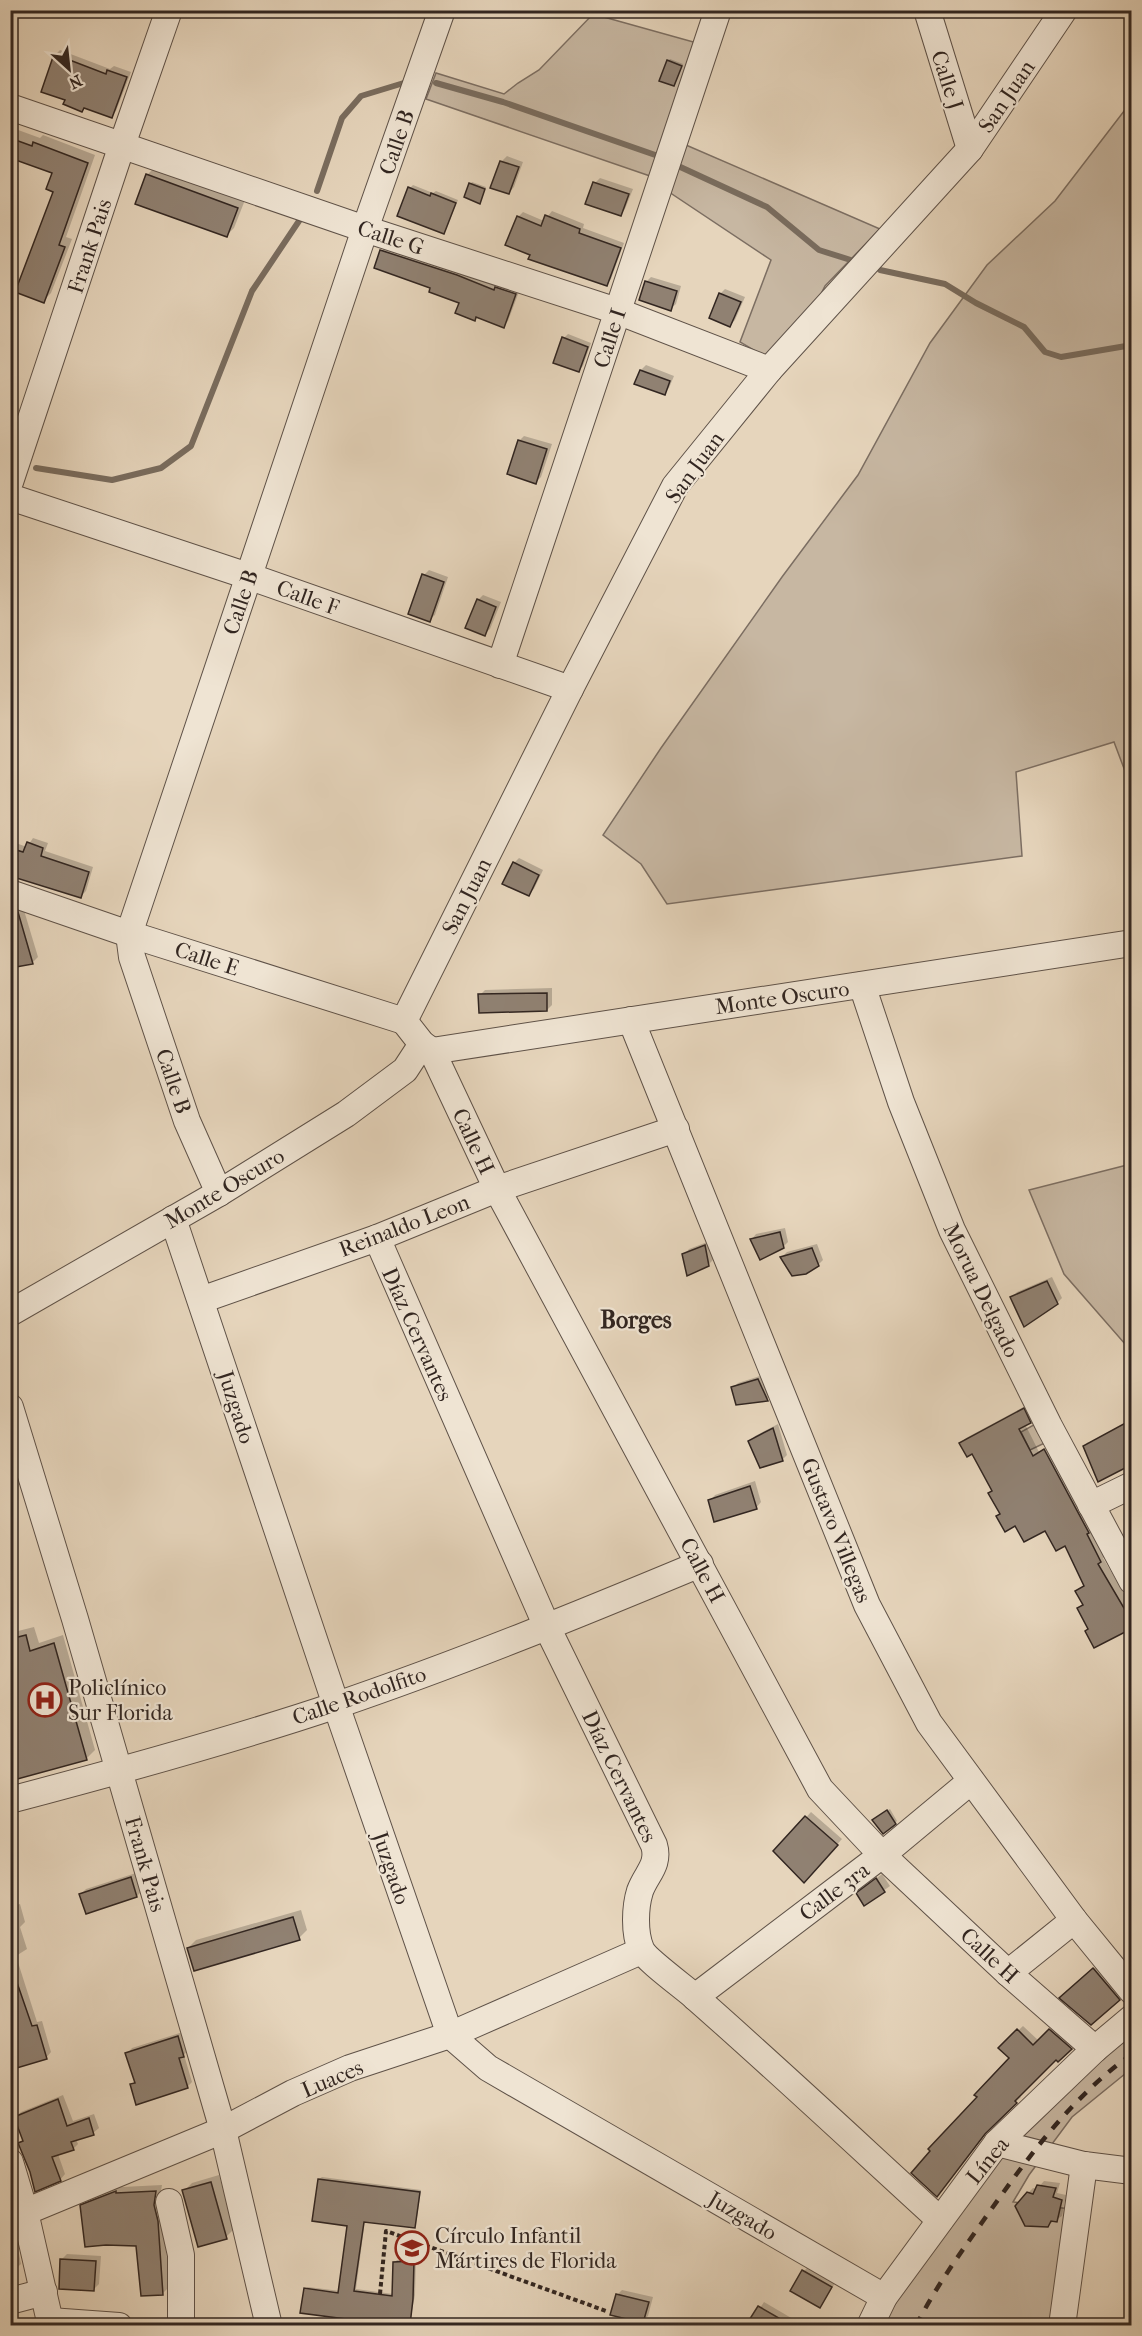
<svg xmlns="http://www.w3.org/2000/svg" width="1142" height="2336" viewBox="0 0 1142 2336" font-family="'IM FELL French Canon',serif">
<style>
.green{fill:#c7b7a2;stroke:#7c6e62;stroke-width:1.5}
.shadow{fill:#0003}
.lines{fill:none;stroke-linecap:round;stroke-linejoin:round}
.stream{stroke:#796c5e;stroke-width:6}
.building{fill:#908172;stroke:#322621;stroke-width:1.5}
.minor-casing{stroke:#5f5248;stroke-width:28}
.path{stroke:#322621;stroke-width:4;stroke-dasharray:4.5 3;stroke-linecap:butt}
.minor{stroke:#efe4d3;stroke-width:26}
.rail{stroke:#322621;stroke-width:4.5;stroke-dasharray:10 10;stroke-linecap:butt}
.labels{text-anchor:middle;stroke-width:4.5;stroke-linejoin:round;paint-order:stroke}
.street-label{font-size:22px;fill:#322621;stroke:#efe4d3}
.poi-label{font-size:22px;fill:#322621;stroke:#efe4d3;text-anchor:start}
.neighbourhood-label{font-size:24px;font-weight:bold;fill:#322621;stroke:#efe4d3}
</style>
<rect width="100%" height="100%" fill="#e6d5bc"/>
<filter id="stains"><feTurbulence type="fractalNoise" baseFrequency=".00333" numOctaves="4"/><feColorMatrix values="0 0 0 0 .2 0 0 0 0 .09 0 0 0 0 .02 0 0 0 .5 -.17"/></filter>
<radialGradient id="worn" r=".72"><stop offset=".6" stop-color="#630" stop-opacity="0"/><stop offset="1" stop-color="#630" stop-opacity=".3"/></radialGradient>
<g class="green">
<path d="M593,14L697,43L650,176L426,99L436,73L504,94L518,83L539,70Z"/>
<path d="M1131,102V787L1114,742L1016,772L1022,856L667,904L641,864L603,835L661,748L782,577L858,475L930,343L987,265L1055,201Z"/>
<path d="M679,142L880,229L825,286L817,302L767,358L740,342L771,260L663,188Z"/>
<path d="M1131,1164L1132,1337L1125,1344L1064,1274L1029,1190Z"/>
<path d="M1039,1422L1049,1441L1030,1450L1021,1432Z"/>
<path d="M1131,2018V2069L1072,2117L1029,2175L1013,2202L1078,2210L1062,2325L875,2326L997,2143Z"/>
</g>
<g class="shadow">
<path d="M60,50L110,69L114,66L131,72L116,111L111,116L67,99L55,55Z"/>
<path d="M670,59L683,64L674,84L668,61Z"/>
<path d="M10,127L40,138L43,135L95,155L66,237L72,239L51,293L43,301L55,191L54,172L10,156Z"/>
<path d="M507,156L523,162L514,187L509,193L492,187L502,161Z"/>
<path d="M155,167L245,200L234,228L226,236L147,175Z"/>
<path d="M600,178L633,189L625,209L620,215L595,183Z"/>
<path d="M472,182L486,187L480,202L470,184Z"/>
<path d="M413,185L433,193L436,191L458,200L444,233L410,188Z"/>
<path d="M552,211L584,224L583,228L624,243L611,279L607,284L518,217L523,212L544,221Z"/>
<path d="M387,245L520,289L508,321L503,326L477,316L474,319L461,302L432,287L382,251Z"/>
<path d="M651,277L681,286L676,304L670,309L646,282Z"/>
<path d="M725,289L745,297L735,320L730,325L720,294Z"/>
<path d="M568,334L591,343L583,366L579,370L564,338Z"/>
<path d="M646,365L674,376L669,388L664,393L641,370Z"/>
<path d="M524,436L552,444L541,477L536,482L519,441Z"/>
<path d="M429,570L448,577L435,615L429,620L424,575Z"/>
<path d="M483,595L501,602L490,629L484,634L478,600Z"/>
<path d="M33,838L48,843L45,851L93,867L86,891L81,896L10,873V841L27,847Z"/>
<path d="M519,858L543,870L534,889L528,894L514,863Z"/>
<path d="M10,902L23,907L38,957L33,962L11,966Z"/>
<path d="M552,988V1005L547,1010L480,995L485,990Z"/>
<path d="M785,1228L788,1242L783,1247L752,1239L756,1234Z"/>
<path d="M710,1241L713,1260L708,1265L684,1255L689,1249Z"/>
<path d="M817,1244L823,1260L818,1265L782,1257L787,1252Z"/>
<path d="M1052,1277L1062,1298L1057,1303L1012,1297L1017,1292Z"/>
<path d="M763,1375L772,1394L767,1399L733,1388L738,1383Z"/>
<path d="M1029,1404L1035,1416L1025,1424L1039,1452L1050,1445L1106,1556L1103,1558L1132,1607V1627L1095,1646L1089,1629L1079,1608L1083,1603L1077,1591L1085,1584L1065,1544L1046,1529L1016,1524L1001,1513L993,1491L972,1452L961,1443L966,1438Z"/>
<path d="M1132,1422V1464L1099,1480L1084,1446L1088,1442V1444Z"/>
<path d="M778,1424L787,1455L782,1460L750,1441L755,1436Z"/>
<path d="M755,1481L761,1502L756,1508L710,1501L715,1495Z"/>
<path d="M34,1627L39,1643L63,1635L95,1750L87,1758L10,1780V1633Z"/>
<path d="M890,1809L897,1821L883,1832L876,1818Z"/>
<path d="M811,1812L842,1839L809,1876L776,1851Z"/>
<path d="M136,1873L142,1891L137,1896L81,1894L86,1889Z"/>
<path d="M882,1874L890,1886L865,1904L863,1889Z"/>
<path d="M20,1904L25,1922L20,1927L27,1949L16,1956L37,2022L42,2021L51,2052L46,2058L10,2068V1907Z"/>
<path d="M301,1910L307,1930L299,1938L188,1948L196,1940Z"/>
<path d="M1131,1952H1132V1964L1126,1957Z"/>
<path d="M1099,1964L1124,1994L1119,1999L1066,1993Z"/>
<path d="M1055,2025L1076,2043L1058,2060L1056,2058L1019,2095L1021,2097L989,2128L979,2097L1011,2058L1000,2048L1023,2026L1039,2041Z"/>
<path d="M183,2032L188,2050L184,2055L192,2082L187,2087L131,2085L136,2080L127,2054L132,2048Z"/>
<path d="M63,2095L73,2121L94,2114L99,2128L93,2133L76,2139L78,2144L73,2149L58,2154L65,2174L60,2180L31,2172L19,2143L24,2139L16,2117L21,2112Z"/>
<path d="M219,2175L234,2229L226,2237L184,2191L192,2183Z"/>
<path d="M322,2177L421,2190L416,2224L414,2227L365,2220L356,2289L393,2294L394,2263L397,2260L416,2259L415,2295L409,2326L302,2312L305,2289L308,2287L340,2291L349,2225L319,2179Z"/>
<path d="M1044,2181L1060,2183L1057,2193L1066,2195L1062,2216L1048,2225L1028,2193L1033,2188L1037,2189Z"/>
<path d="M122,2185V2187L162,2185L160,2197L164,2214L169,2287L162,2294L137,2245L82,2206L88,2199Z"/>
<path d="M10,2249H18L21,2264L10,2274Z"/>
<path d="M67,2254L101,2256L99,2284L94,2289L62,2259Z"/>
<path d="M809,2266L836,2282L820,2306L804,2271Z"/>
<path d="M622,2290L653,2297L648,2316L642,2321L617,2295Z"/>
<path d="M764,2302L805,2326H748Z"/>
</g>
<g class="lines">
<g class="stream">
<path d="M436,83L503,102L661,157"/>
<path d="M676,165L767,207L819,250L857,262"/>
<path d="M317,191L342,118L361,96L407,82"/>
<path d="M880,270L945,284L976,303L1024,327L1045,352L1061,357L1132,345"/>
<path d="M36,468L112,480L161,468L191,446L252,291L301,218"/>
</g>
</g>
<g class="building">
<path d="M54,54L106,74L107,70L127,77L112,118L84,108L82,112L63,104L65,100L41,92Z"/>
<path d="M667,60L682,66L674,86L659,81Z"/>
<path d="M10,138L32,146L33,142L88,163L59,245L65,247L44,303L15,292L53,192L46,189L52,173L10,158Z"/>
<path d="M500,161L519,167L509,194L490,188Z"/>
<path d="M146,174L238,208L227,237L135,204Z"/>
<path d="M593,182L629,194L621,216L585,204Z"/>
<path d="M469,183L485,189L480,204L464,197Z"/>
<path d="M408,187L430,196L431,193L456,203L444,234L397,216Z"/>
<path d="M545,215L580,229L579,233L621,248L607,286L528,259L530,255L505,245L517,216L541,226Z"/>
<path d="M380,250L457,275L494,290L495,287L516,294L504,328L476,317L475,321L455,313L459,303L429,292L430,288L374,268Z"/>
<path d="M645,281L677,291L671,311L639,300Z"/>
<path d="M719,293L741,302L730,327L709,318Z"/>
<path d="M562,337L588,347L579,372L553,363Z"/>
<path d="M640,370L670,381L665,395L634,384Z"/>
<path d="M518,440L547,449L536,484L507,474Z"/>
<path d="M422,574L444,582L430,622L408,614Z"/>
<path d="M477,599L496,607L485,636L465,628Z"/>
<path d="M27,842L43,848L41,856L89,872L81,898L10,876V848L23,852Z"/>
<path d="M513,862L539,875L529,896L502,884Z"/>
<path d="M10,909L18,912L33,964L10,968Z"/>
<path d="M547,993V1011L479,1013L478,994Z"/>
<path d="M780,1232L784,1248L760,1260L750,1239Z"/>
<path d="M705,1245L709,1266L687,1276L682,1254Z"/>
<path d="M812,1248L819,1266L806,1274L792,1276L780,1257Z"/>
<path d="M1047,1281L1058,1304L1024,1327L1010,1297Z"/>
<path d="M758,1379L768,1401L736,1405L731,1387Z"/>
<path d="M1024,1408L1031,1423L1019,1429L1033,1456L1044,1449L1089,1533L1087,1534L1101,1562L1098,1564L1131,1620V1629L1094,1648L1085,1631L1088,1629L1077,1608L1083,1605L1075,1591L1084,1586L1065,1546L1056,1551L1045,1531L1024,1542L1015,1526L1005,1532L996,1516L1000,1514L988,1493L992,1491L972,1454L967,1457L959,1443Z"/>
<path d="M1131,1420V1465L1098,1482L1083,1446Z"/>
<path d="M773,1428L783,1461L760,1468L748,1441Z"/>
<path d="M750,1486L757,1509L714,1522L708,1500Z"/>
<path d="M26,1635L30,1651L54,1643L87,1760L10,1781V1639Z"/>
<path d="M887,1810L896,1824L883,1834L872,1820Z"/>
<path d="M805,1816L838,1845L804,1883L773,1851Z"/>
<path d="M131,1877L137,1897L86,1914L79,1894Z"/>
<path d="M876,1878L885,1892L864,1906L856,1893Z"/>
<path d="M293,1917L300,1940L194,1971L187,1948Z"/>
<path d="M1093,1968L1120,2000L1091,2025L1059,1998Z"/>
<path d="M10,1971H13L32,2026L37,2025L47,2059L10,2070Z"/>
<path d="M1017,2029L1033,2045L1049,2029L1072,2049L1058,2062L1056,2060L1015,2101L1017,2103L985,2134L937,2197L911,2173L930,2151L928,2149L977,2097L974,2095L1009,2058L998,2048Z"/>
<path d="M178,2036L184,2057L179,2058L188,2088L136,2105L130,2084L135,2083L125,2053Z"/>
<path d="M58,2099L67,2126L89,2118L94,2135L71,2142L74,2150L52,2157L61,2181L35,2192L30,2172L18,2143L23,2141L14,2117Z"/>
<path d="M318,2179L420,2192L415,2228L364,2222L354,2291L392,2296L393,2262L414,2261L413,2299L410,2325H392L300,2313L304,2288L338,2293L347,2226L312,2221Z"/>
<path d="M211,2182L227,2239L198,2247L182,2190Z"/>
<path d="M1037,2185L1056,2188L1053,2197L1062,2200L1057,2222L1051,2221L1048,2227L1025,2226L1015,2206L1027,2192L1033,2194Z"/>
<path d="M116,2191V2193L156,2191L154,2205L158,2221L163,2295L141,2296L136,2246L106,2245L85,2247L80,2205Z"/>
<path d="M60,2259L96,2261L94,2291L59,2289Z"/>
<path d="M802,2270L832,2287L820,2308L790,2291Z"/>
<path d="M616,2294L649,2302L643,2323L610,2315Z"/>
<path d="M758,2306L791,2325H746Z"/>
</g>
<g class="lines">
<g class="minor-casing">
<g id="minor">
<path d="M927,10L970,149"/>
<path d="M10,107L365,229L617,311L769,370"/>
<path d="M10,482L122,145L169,10"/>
<path d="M10,497L248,576L570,689"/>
<path d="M500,665L718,10"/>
<path d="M10,893L129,934L404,1021"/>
<path d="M862,985L901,1102L952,1230L1049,1426L1132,1581"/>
<path d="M631,1020L867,1605L929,1723L1074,1920L1132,1991"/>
<path d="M404,1021L422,1044L432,1051L497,1189L820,1789L882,1855L1008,1973L1095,2049"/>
<path d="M404,1021L570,689L675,486L769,370L970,149L1064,10"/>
<path d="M432,1051L1132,943"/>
<path d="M219,1193L187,1121L132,957L129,934L365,229L442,10"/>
<path d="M173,1219L336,1705L450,2035L488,2068L884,2297"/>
<path d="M377,1238L547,1627L654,1845C660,1865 646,1874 640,1891C635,1907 634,1933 641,1949C645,1959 685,1988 695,1997C778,2070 859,2146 940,2220"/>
<path d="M201,1300L377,1238L497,1189L676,1129"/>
<path d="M10,1313L219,1193L346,1114L405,1070L422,1044"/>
<path d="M10,1407L75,1619L223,2130L269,2326"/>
<path d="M1091,1505L1132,1485"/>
<path d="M10,1800C120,1771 230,1741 337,1705C460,1663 580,1614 700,1564"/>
<path d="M1008,1973L1074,1920"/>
<path d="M695,1997L882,1855L971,1781"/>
<path d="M997,2143L1084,2165L1132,2171"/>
<path d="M10,2162L25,2212L51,2326"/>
<path d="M169,2202L181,2255V2326"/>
<path d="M25,2212L223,2130L293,2093L350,2068L450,2035L641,1951"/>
<path d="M10,2301L44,2292"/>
<path d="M50,2321L119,2326"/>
<path d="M870,2326L884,2297L997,2143L1095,2049L1132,2018"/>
<path d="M1062,2326L1084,2165"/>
</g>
</g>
<g class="path">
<path d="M380,2294L386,2231L606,2311"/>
<path d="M371,2326L372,2323"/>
<path d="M630,2326L631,2320"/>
</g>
<use href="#minor" class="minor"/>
<path class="rail" d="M916,2326C935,2288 959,2255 983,2221C1026,2160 1070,2098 1132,2054"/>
</g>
<defs>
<g id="hospital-ring" transform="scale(1.725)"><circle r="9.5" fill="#efe4d3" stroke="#8f2418" stroke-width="1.5"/><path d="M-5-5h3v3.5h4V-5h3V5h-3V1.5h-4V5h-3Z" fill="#8f2418"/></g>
<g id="school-ring" transform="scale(1.725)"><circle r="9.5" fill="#efe4d3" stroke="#8f2418" stroke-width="1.5"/><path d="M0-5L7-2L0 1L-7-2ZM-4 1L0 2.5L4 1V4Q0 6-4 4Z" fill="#8f2418"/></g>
</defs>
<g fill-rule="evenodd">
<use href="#hospital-ring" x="45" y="1700"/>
<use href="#school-ring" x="412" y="2248"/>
</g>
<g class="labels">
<g class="street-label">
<text transform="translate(948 80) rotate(72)" y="8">Calle J</text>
<text transform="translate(1006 96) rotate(-56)" y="8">San Juan</text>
<text transform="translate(396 142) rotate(-71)" y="8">Calle B</text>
<text transform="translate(391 237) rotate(18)" y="8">Calle G</text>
<text transform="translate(89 246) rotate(-72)" y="8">Frank Pais</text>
<text transform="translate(609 338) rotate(-72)" y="8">Calle I</text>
<text transform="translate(694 467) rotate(-54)" y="8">San Juan</text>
<text transform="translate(308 597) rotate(20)" y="8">Calle F</text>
<text transform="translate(240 602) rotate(-71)" y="8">Calle B</text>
<text transform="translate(466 896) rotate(-63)" y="8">San Juan</text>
<text transform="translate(207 958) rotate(18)" y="8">Calle E</text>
<text transform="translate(782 997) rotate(-8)" y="8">Monte Oscuro</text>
<text transform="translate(174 1081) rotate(71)" y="8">Calle B</text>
<text transform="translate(474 1141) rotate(65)" y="8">Calle H</text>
<text transform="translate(224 1188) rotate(-31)" y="8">Monte Oscuro</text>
<text transform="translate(404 1225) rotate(-21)" y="8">Reinaldo Leon</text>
<text transform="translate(982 1290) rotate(64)" y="8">Morua Delgado</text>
<text transform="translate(418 1334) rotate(66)" y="8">Díaz Cervantes</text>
<text transform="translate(237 1407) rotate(72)" y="8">Juzgado</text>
<text transform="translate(837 1530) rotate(68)" y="8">Gustavo Villegas</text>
<text transform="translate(703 1570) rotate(62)" y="8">Calle H</text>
<text transform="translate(359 1695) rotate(-19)" y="8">Calle Rodolfito</text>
<text transform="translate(620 1776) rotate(64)" y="8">Díaz Cervantes</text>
<text transform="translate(146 1864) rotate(74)" y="8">Frank Pais</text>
<text transform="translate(392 1868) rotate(71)" y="8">Juzgado</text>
<text transform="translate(834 1891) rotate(-37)" y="8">Calle 3ra</text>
<text transform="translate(990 1955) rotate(43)" y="8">Calle H</text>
<text transform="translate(332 2078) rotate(-23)" y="8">Luaces</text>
<text transform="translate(987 2160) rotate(-51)" y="8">Línea</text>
<text transform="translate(743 2215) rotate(30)" y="8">Juzgado</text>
</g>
<g class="poi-label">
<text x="68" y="1695">Policlínico<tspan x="68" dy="25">Sur Florida</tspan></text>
<text x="435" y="2243">Círculo Infantil<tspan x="435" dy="25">Mártires de Florida</tspan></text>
</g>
<g class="neighbourhood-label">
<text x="636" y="1328">Borges</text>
</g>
</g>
<rect width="1142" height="2336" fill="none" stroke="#e6d5bc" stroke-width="36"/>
<rect x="12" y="12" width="1118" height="2312" fill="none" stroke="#322621" stroke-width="3"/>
<rect x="18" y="18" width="1106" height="2300" fill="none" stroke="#322621" stroke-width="1.5"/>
<g transform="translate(69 69) rotate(153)" stroke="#efe4d3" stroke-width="4.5" paint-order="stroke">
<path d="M0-4.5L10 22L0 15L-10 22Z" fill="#322621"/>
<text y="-9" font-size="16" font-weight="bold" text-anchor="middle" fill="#322621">N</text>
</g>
<rect width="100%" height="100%" filter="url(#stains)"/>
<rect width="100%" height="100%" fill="url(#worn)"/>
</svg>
